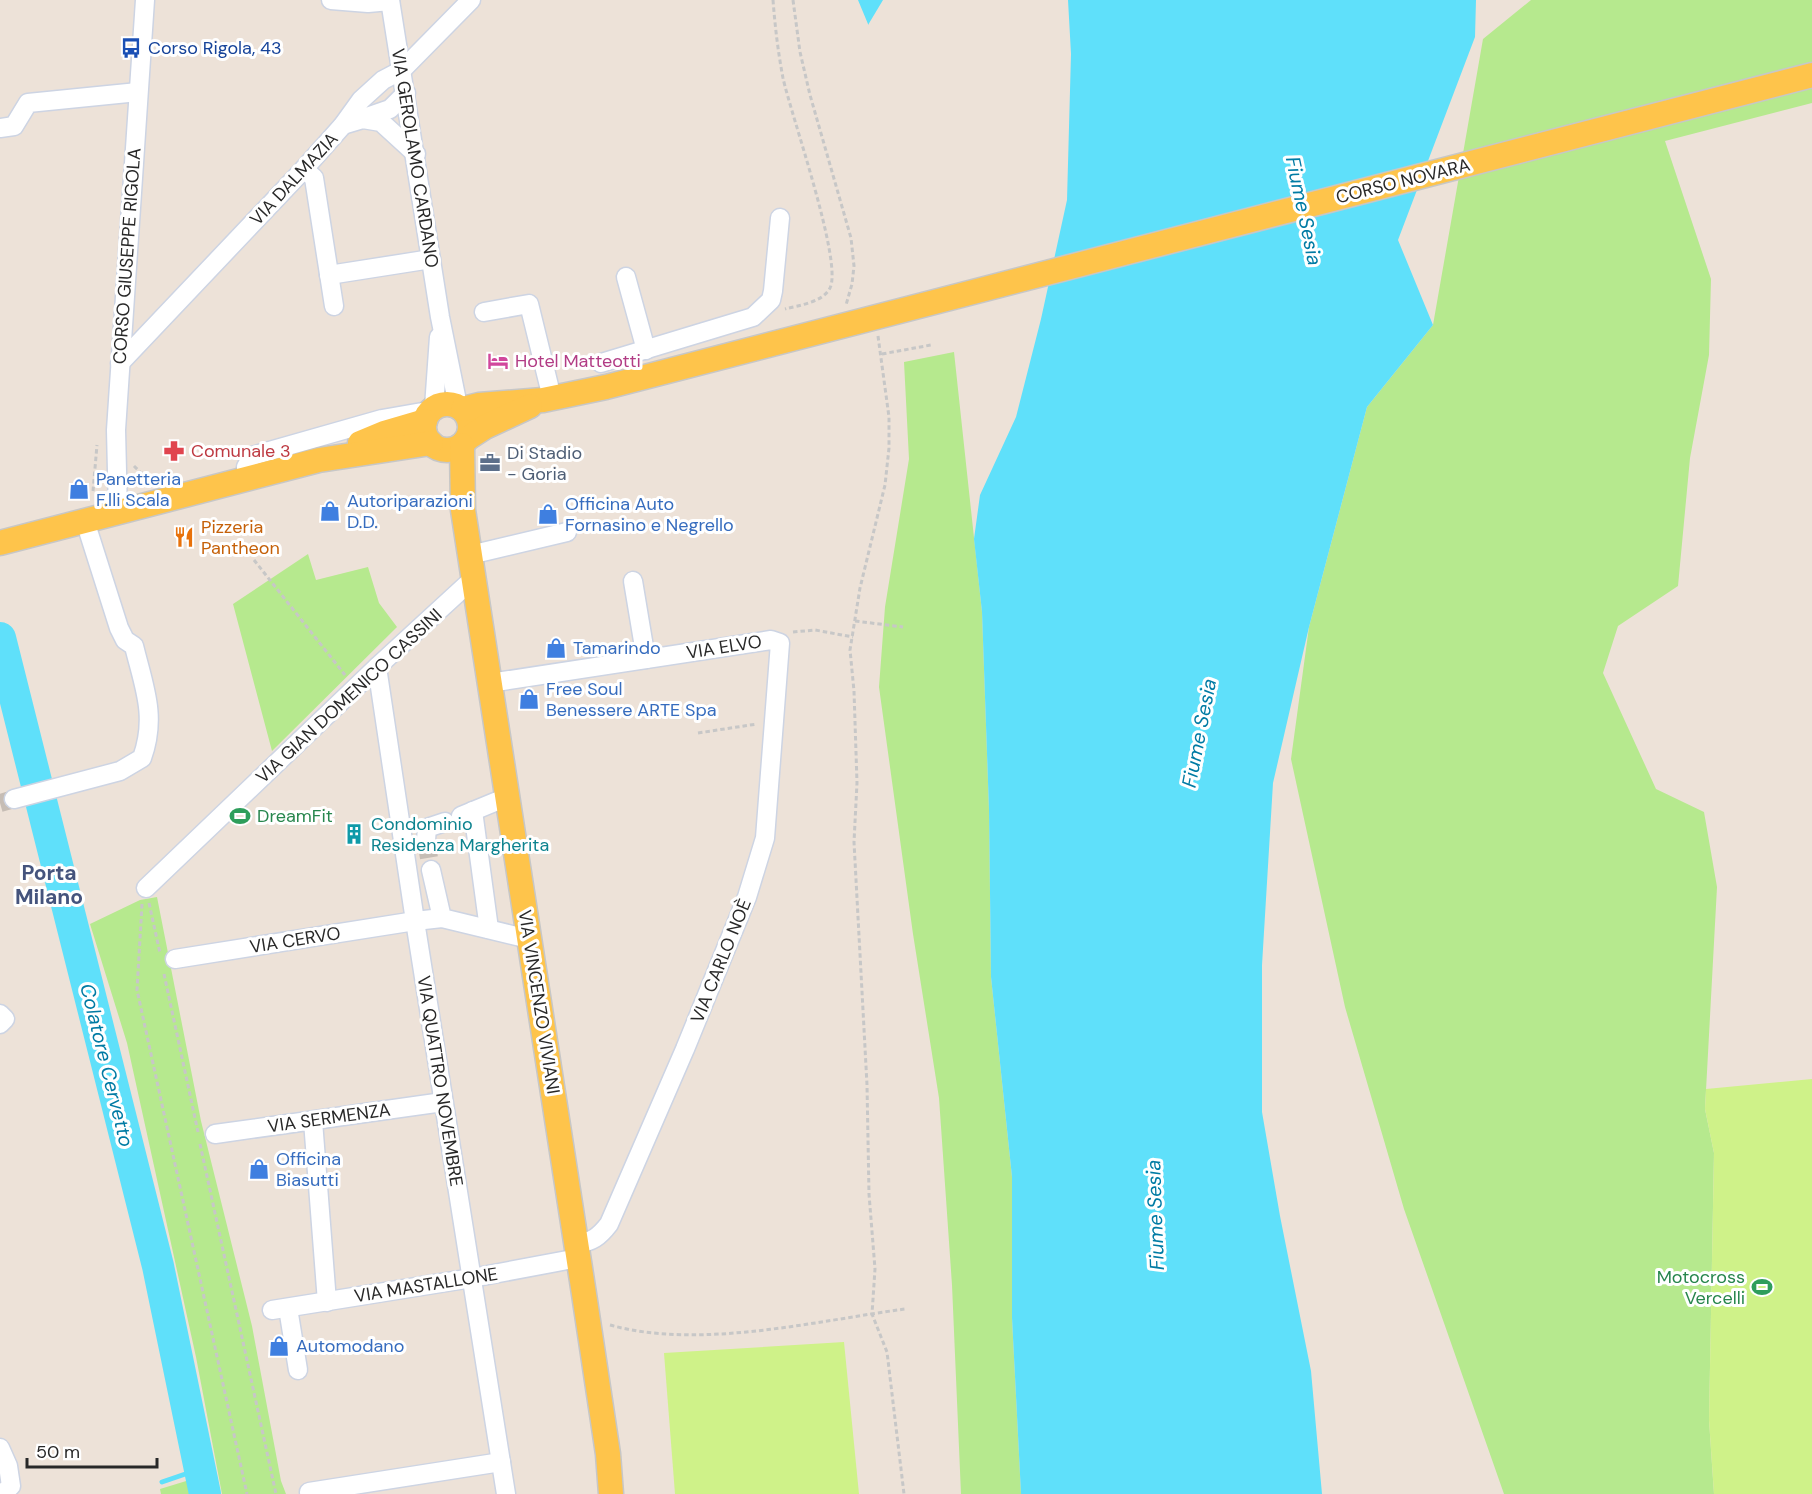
<svg xmlns="http://www.w3.org/2000/svg" width="1812" height="1494" viewBox="0 0 1812 1494" font-family="'DM Sans',sans-serif">
<style>
.green{fill:#b6e98e}
.pitch{fill:#cff289}
.water{fill:#5fe0fa}
.lines{fill:none;stroke-linecap:round;stroke-linejoin:round}
.stream{stroke:#5fe0fa;stroke-width:5}
.river{stroke:#5fe0fa;stroke-width:32}
.minor-tunnel{stroke:#c6bdb5;stroke-width:18;stroke-dasharray:18 9;stroke-linecap:butt}
.minor-casing{stroke:#cdd4e3;stroke-width:21}
.major-casing{stroke:#c7c7c7;stroke-width:27}
.path{stroke:#c7c7c7;stroke-width:3;stroke-dasharray:4.5 3;stroke-linecap:butt}
.minor{stroke:#fff;stroke-width:18}
.major{stroke:#fec44b;stroke-width:24}
.labels{text-anchor:middle;stroke-width:6;stroke-linejoin:round;paint-order:stroke}
.transit-label{font-size:18px;fill:#164399;stroke:#fff;text-anchor:start}
.street-label{font-size:18px;fill:#282828;stroke:#fff}
.hotel-label{font-size:18px;fill:#b23c85;stroke:#fff;text-anchor:start}
.health-label{font-size:18px;fill:#be3a42;stroke:#fff;text-anchor:start}
.service-label{font-size:18px;fill:#4e5e75;stroke:#fff;text-anchor:start}
.shop-label{font-size:18px;fill:#366cbe;stroke:#fff;text-anchor:start}
.food-label{font-size:18px;fill:#c56008;stroke:#fff;text-anchor:start}
.leisure-label{font-size:18px;fill:#27864d;stroke:#fff;text-anchor:start}
.culture-label{font-size:18px;fill:#0d838f;stroke:#fff;text-anchor:start}
.water-label{font-size:20px;font-style:italic;fill:#007ba4;stroke:#fff}
.quarter-label{font-size:21px;font-weight:bold;fill:#45547d;stroke:#fff}
</style>
<rect width="100%" height="100%" fill="#ede2d8"/>
<g class="green">
<path d="M1531,0H1812V103L1665,141L1711,279L1709,355L1690,458L1678,586L1618,626L1603,673L1656,789L1704,812L1717,887L1705,1109L1714,1153L1709,1420L1714,1494H1504L1404,1209L1345,1007L1291,759L1309,627L1367,407L1433,325L1483,39Z"/>
<path d="M954,352L982,612L989,810L991,977L1012,1177V1318L1021,1494H961L952,1285L939,1098L913,934L879,687L885,607L909,459L904,362Z"/>
<path d="M308,554L316,580L368,567L379,603L397,627L272,751L233,604Z"/>
<path d="M157,897L201,1121L252,1326L281,1481L286,1494H222L196,1357L127,1043L90,924L140,900Z"/>
<path d="M196,1478L197,1494H161L160,1489Z"/>
</g>
<g class="pitch">
<path d="M1812,1079V1494H1714L1709,1420L1714,1153L1705,1109L1706,1089Z"/>
<path d="M844,1342L859,1494H675L664,1353Z"/>
</g>
<g class="water">
<path d="M858,0H883L868,25V24Z"/>
<path d="M1068,0H1476L1475,37L1398,240L1433,325L1367,407L1309,627L1273,783L1262,965V1112L1280,1216L1311,1371L1322,1494H1021L1012,1318V1177L991,977L989,810L982,612L974,539L980,495L1016,417L1041,319L1067,200L1071,54Z"/>
</g>
<g class="lines">
<path class="stream" d="M162,1482L200,1469"/>
<path class="river" d="M0,638L158,1266L205,1494"/>
<g class="minor-tunnel">
<path d="M0,803L14,799"/>
<path d="M426,840L431,870"/>
</g>
<g class="minor-casing">
<g id="minor">
<path d="M331,0L368,3L390,1"/>
<path d="M390,0L440,317L458,406"/>
<path d="M364,118L390,109L406,93"/>
<path d="M343,125L363,119L381,122L416,154"/>
<path d="M0,128L14,126L28,103L138,92"/>
<path d="M304,169L314,178L334,306"/>
<path d="M329,275L431,259"/>
<path d="M626,277L646,350"/>
<path d="M484,312L529,304L552,398"/>
<path d="M120,363L304,169L343,125L361,100L383,80L402,70L471,0"/>
<path d="M601,363L753,317L771,300L773,291L780,218"/>
<path d="M434,407L439,337"/>
<path d="M247,478L246,467L252,456L382,419L422,412"/>
<path d="M118,513L116,430L145,0"/>
<path d="M470,555L567,532"/>
<path d="M633,581L646,659"/>
<path d="M377,667L415,921L506,1494"/>
<path d="M490,683L771,640L780,643L765,838L747,897L685,1049L609,1224C599,1237 592,1242 576,1244"/>
<path d="M14,799L120,771L142,758C157,716 144,687 134,646L125,640L119,628L85,521"/>
<path d="M473,811L489,929"/>
<path d="M461,816L507,797"/>
<path d="M426,840L427,828L445,822"/>
<path d="M431,870L442,918L529,939"/>
<path d="M146,888L377,667L474,578"/>
<path d="M175,959L415,921L442,918"/>
<path d="M0,1014L5,1019L0,1024"/>
<path d="M313,1121L327,1302"/>
<path d="M215,1134L443,1102"/>
<path d="M288,1308L298,1370"/>
<path d="M272,1310L472,1278L578,1258"/>
<path d="M0,1448L8,1466L11,1486L2,1494"/>
<path d="M309,1492L501,1462"/>
</g>
</g>
<g class="major-casing">
<g id="major">
<circle cx="447" cy="427" r="23"/>
<path d="M463,409L479,405L543,400L606,387L1812,75"/>
<path d="M468,438L485,427L530,406"/>
<path d="M360,443L384,433L425,421"/>
<path d="M462,445L463,510L584,1294L608,1454L611,1494"/>
<path d="M0,543L319,460L431,443"/>
</g>
</g>
<g class="path">
<path d="M773,0C775,26 778,52 783,78C791,115 843,262 830,288C822,303 799,305 785,309"/>
<path d="M793,0L800,52L810,95L851,238L854,266L852,284L846,305"/>
<path d="M878,336L889,417V448L885,485L860,588L850,650L854,691L857,783L854,842L867,1085L869,1194L875,1269L872,1314L887,1352L904,1494"/>
<path d="M882,354L931,345"/>
<path d="M134,466L140,472L158,481"/>
<path d="M93,491L97,445"/>
<path d="M254,560L345,675"/>
<path d="M855,621L903,627"/>
<path d="M793,632L815,630L853,637"/>
<path d="M698,733L757,724"/>
<path d="M149,903L160,953"/>
<path d="M142,904L137,990L247,1494"/>
<path d="M164,974L198,1132"/>
<path d="M200,1144L276,1494"/>
<path d="M610,1325C699,1350 815,1321 905,1309"/>
</g>
<use href="#minor" class="minor"/>
<use href="#major" class="major"/>
</g>
<defs>
<g id="bus-bare" transform="scale(1.62)"><path d="M-5-6H5V4H4V6H2V4H-2V6H-4V4H-5ZM-3.5-4V0h7V-4ZM-3.5 1.2v1.5H-2V1.2ZM2 1.2v1.5H3.5V1.2Z" fill="#1a4fb4" stroke="#fff" stroke-width="2.5" paint-order="stroke"/></g>
<g id="hotel-bare" transform="scale(1.62)"><path d="M-6-4.5h1.5V1H6V5H4.5V3h-9V5H-6ZM-4 0a1.8 1.8 0 1 1 3.6 0ZM.5 0V-2.5h3Q6-2.5 6 0Z" fill="#d1479c" stroke="#fff" stroke-width="2.5" paint-order="stroke"/></g>
<g id="pharmacy-bare" transform="scale(1.62)"><path d="M-2-6h4v4h4v4h-4v4h-4v-4h-4v-4h4Z" fill="#e0444e" stroke="#fff" stroke-width="2.5" paint-order="stroke"/></g>
<g id="office-bare" transform="scale(1.62)"><path d="M-6-3h4V-5.5h4V-3h4V5H-6ZM-1-4.5V-3h2v-1.5ZM-6 0V1H6V0Z" fill="#5c6f8a" stroke="#fff" stroke-width="2.5" paint-order="stroke"/></g>
<g id="shop-bare" transform="scale(1.62)"><path d="M-5-2.5h2.3a2.7 3.5 0 0 1 5.4 0H5L5.5 6h-11ZM-1.5-2.5h3a1.5 2.3 0 0 0-3 0Z" fill="#3f7fe0" stroke="#fff" stroke-width="2.5" paint-order="stroke"/></g>
<g id="restaurant-bare" transform="scale(1.62)"><path d="M-5-6h1v4h1v-4h1v4h1v-4h1v5L-1.5 .5V6h-2V.5L-5-1ZM5-6V6H3V1.5H1.5Q1.5-4 5-6Z" fill="#e8710a" stroke="#fff" stroke-width="2.5" paint-order="stroke"/></g>
<g id="stadium-bare" transform="scale(1.62)"><path d="M0-5a6.5 5 0 1 0 0 10a6.5 5 0 1 0 0-10ZM-3.5-1.8h7v3.6h-7Z" fill="#2e9e5b" stroke="#fff" stroke-width="2.5" paint-order="stroke"/></g>
<g id="building-bare" transform="scale(1.62)"><path d="M-4-6H4V6H1V3H-1V6H-4ZM-2.5-4.3h1.7v1.8h-1.7ZM.8-4.3h1.7v1.8H.8ZM-2.5-1h1.7V.8h-1.7ZM.8-1h1.7V.8H.8Z" fill="#0f9aa8" stroke="#fff" stroke-width="2.5" paint-order="stroke"/></g>
</defs>
<g fill-rule="evenodd">
<use href="#bus-bare" x="131" y="48"/>
<use href="#hotel-bare" x="498" y="361"/>
<use href="#pharmacy-bare" x="174" y="451"/>
<use href="#office-bare" x="490" y="463"/>
<use href="#shop-bare" x="79" y="489"/>
<use href="#shop-bare" x="330" y="511"/>
<use href="#shop-bare" x="548" y="514"/>
<use href="#restaurant-bare" x="184" y="537"/>
<use href="#shop-bare" x="556" y="648"/>
<use href="#shop-bare" x="529" y="699"/>
<use href="#stadium-bare" x="240" y="816"/>
<use href="#building-bare" x="354" y="834"/>
<use href="#shop-bare" x="259" y="1169"/>
<use href="#stadium-bare" x="1762" y="1287"/>
<use href="#shop-bare" x="279" y="1346"/>
</g>
<g class="labels">
<g class="transit-label">
<text x="148" y="54">Corso Rigola, 43</text>
</g>
<g class="street-label">
<text transform="translate(415 158) rotate(81)" y="6">VIA GEROLAMO CARDANO</text>
<text transform="translate(294 179) rotate(-47)" y="6">VIA DALMAZIA</text>
<text transform="translate(1403 181) rotate(-14)" y="6">CORSO NOVARA</text>
<text transform="translate(127 256) rotate(-86)" y="6">CORSO GIUSEPPE RIGOLA</text>
<text transform="translate(724 647) rotate(-9)" y="6">VIA ELVO</text>
<text transform="translate(349 696) rotate(-43)" y="6">VIA GIAN DOMENICO CASSINI</text>
<text transform="translate(295 940) rotate(-9)" y="6">VIA CERVO</text>
<text transform="translate(721 961) rotate(-68)" y="6">VIA CARLO NOÈ</text>
<text transform="translate(539 1002) rotate(81)" y="6">VIA VINCENZO VIVIANI</text>
<text transform="translate(440 1081) rotate(81)" y="6">VIA QUATTRO NOVEMBRE</text>
<text transform="translate(329 1118) rotate(-8)" y="6">VIA SERMENZA</text>
<text transform="translate(426 1285) rotate(-9)" y="6">VIA MASTALLONE</text>
</g>
<g class="hotel-label">
<text x="515" y="367">Hotel Matteotti</text>
</g>
<g class="health-label">
<text x="191" y="457">Comunale 3</text>
</g>
<g class="service-label">
<text x="507" y="459">Di Stadio<tspan x="507" dy="21">- Goria</tspan></text>
</g>
<g class="shop-label">
<text x="96" y="485">Panetteria<tspan x="96" dy="21">F.lli Scala</tspan></text>
<text x="347" y="507">Autoriparazioni<tspan x="347" dy="21">D.D.</tspan></text>
<text x="565" y="510">Officina Auto<tspan x="565" dy="21">Fornasino e Negrello</tspan></text>
<text x="573" y="654">Tamarindo</text>
<text x="546" y="695">Free Soul<tspan x="546" dy="21">Benessere ARTE Spa</tspan></text>
<text x="276" y="1165">Officina<tspan x="276" dy="21">Biasutti</tspan></text>
<text x="296" y="1352">Automodano</text>
</g>
<g class="food-label">
<text x="201" y="533">Pizzeria<tspan x="201" dy="21">Pantheon</tspan></text>
</g>
<g class="leisure-label">
<text x="257" y="822">DreamFit</text>
<text x="1745" y="1283" text-anchor="end">Motocross<tspan x="1745" dy="21">Vercelli</tspan></text>
</g>
<g class="culture-label">
<text x="371" y="830">Condominio<tspan x="371" dy="21">Residenza Margherita</tspan></text>
</g>
<g class="water-label">
<text transform="translate(1304 211) rotate(78)" y="7">Fiume Sesia</text>
<text transform="translate(1199 733) rotate(-79)" y="7">Fiume Sesia</text>
<text transform="translate(107 1065) rotate(76)" y="7">Colatore Cervetto</text>
<text transform="translate(1155 1215) rotate(-92)" y="7">Fiume Sesia</text>
</g>
<g class="quarter-label">
<text x="49" y="880">Porta<tspan x="49" dy="24">Milano</tspan></text>
</g>
</g>
<path d="M27 1458v9h130v-9" fill="none" stroke="#282828" stroke-width="3"/>
<text x="36" y="1458" font-size="18" fill="#282828" stroke="#ffffff" stroke-width="4.5" paint-order="stroke">50 m</text>
</svg>
